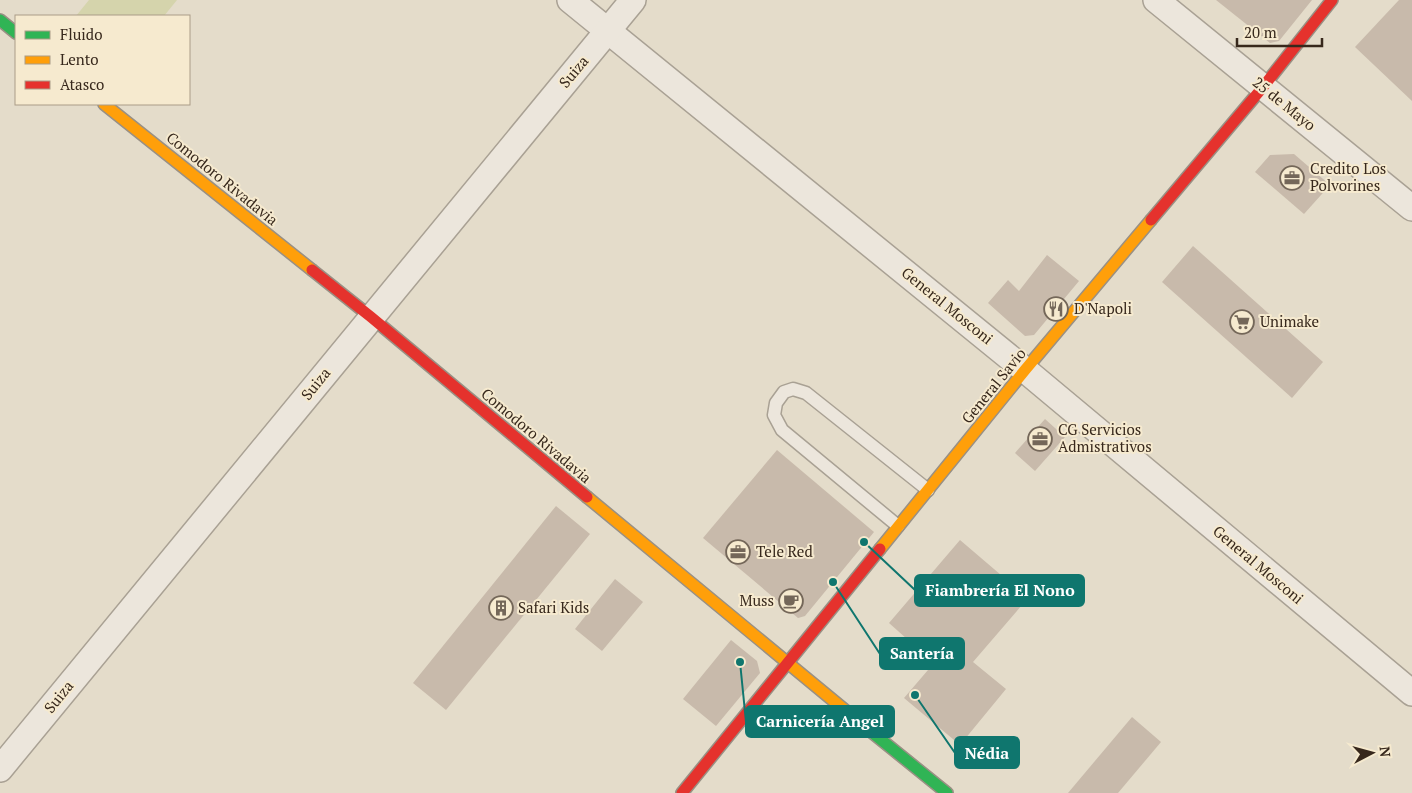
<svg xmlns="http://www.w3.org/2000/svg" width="1412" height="793" viewBox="0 0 1412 793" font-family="'PT Serif',serif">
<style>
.green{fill:#d5d4ac}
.building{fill:#c8baab}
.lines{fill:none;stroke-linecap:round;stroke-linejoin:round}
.lane-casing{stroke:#a9a194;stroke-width:15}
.street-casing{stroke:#a9a194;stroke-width:28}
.fast-casing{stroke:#999084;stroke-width:14}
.slow-casing{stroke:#999084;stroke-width:14}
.jam-casing{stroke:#999084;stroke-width:14}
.lane{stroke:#ece6dc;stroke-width:12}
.street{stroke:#ece6dc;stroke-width:25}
.fast{stroke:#30b455;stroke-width:11}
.slow{stroke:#ff9f0a;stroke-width:11}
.jam{stroke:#e5322d;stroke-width:11}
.labels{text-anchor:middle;stroke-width:4;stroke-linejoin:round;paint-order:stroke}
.street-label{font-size:15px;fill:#37281c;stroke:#f6eacf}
.poi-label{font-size:15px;fill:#37281c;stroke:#f6eacf;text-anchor:start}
.leader{fill:none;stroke:#0f766e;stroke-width:2}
.callout-dot{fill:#0f766e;stroke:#f6eacf;stroke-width:2}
.callout{fill:#0f766e;stroke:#0f766e;stroke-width:2}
.callout-label{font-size:16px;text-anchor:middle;font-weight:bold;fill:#fff}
</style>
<rect width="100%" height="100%" fill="#e4dcca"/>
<path class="green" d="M89,0H177L164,16H76Z"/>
<g class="building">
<path d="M1216,0H1312L1279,41L1270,43Z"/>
<path d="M1399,0H1412V101L1355,47Z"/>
<path d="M1294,154L1330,185L1304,214L1255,172L1270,155Z"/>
<path d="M1193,246L1323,362L1292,398L1162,282Z"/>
<path d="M1047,255L1079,281L1034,335L1025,336L988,303L1008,280L1019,291Z"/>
<path d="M1045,419L1065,437L1035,471L1015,453Z"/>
<path d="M777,450L874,532L805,616L798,618L703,538Z"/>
<path d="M556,506L590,534L446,710L413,683Z"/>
<path d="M960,540L1028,598L973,662L1006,689L960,745L904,698L934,663L889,623Z"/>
<path d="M615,579L643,602L602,651L575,629Z"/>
<path d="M731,640L757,661L760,673L716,726L683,699Z"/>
<path d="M1132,717L1161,742L1118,793H1068Z"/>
</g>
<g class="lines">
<g class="lane-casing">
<path id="lane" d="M898,526L782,430L774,415L776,403L784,392L793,389L806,393L928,490"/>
</g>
<g class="street-casing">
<g id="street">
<path d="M570,0L1025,370L1412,693"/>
<path d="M1156,0L1412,208"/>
<path d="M0,769L633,0"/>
</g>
</g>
<g class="fast-casing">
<g id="fast">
<path d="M0,20L16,33"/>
<path d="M869,730L947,793"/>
</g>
</g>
<g class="slow-casing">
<g id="slow">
<path d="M104,104L312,270"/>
<path d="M587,497L869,730"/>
<path d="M880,549L1025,370L1151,220"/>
</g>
</g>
<g class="jam-casing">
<g id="jam">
<path d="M1151,220L1263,87L1332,0"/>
<path d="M312,270L371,317L587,497"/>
<path d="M682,793L880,549"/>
</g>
</g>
<use href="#lane" class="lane"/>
<use href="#street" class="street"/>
<use href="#fast" class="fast"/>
<use href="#slow" class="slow"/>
<use href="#jam" class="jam"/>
</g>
<defs>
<g id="office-ring" transform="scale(1.25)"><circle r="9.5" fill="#f6eacf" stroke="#746759" stroke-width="1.5"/><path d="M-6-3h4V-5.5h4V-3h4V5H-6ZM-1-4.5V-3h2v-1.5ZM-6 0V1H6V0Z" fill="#746759"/></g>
<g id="restaurant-ring" transform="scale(1.25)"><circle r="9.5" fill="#f6eacf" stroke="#746759" stroke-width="1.5"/><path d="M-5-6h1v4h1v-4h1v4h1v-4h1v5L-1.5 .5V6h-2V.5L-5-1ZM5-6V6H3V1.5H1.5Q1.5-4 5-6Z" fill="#746759"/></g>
<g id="supermarket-ring" transform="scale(1.25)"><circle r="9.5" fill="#f6eacf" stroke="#746759" stroke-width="1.5"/><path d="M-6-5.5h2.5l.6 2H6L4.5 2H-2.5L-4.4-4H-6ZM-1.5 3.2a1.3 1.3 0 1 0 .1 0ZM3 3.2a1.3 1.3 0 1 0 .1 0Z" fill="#746759"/></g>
<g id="cafe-ring" transform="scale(1.25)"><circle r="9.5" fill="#f6eacf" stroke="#746759" stroke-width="1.5"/><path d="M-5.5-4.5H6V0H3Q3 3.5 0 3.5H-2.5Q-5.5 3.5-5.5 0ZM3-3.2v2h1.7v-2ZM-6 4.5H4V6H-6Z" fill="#746759"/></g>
<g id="building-ring" transform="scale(1.25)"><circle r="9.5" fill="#f6eacf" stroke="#746759" stroke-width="1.5"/><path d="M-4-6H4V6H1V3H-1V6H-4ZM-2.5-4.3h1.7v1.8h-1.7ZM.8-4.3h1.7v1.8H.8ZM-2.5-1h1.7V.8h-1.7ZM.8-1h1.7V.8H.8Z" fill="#746759"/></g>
</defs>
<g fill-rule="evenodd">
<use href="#office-ring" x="1292" y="178"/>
<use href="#restaurant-ring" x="1056" y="309"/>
<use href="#supermarket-ring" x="1242" y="322"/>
<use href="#office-ring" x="1040" y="439"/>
<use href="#office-ring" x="738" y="552"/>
<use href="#cafe-ring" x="791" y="601"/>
<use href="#building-ring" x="501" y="608"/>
</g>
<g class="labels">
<g class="street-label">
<text transform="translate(574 72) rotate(-50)" y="5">Suiza</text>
<text transform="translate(1284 104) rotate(39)" y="5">25 de Mayo</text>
<text transform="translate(222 179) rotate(39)" y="5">Comodoro Rivadavia</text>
<text transform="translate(947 306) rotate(39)" y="5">General Mosconi</text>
<text transform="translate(316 384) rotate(-51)" y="5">Suiza</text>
<text transform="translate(994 386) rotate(-51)" y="5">General Savio</text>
<text transform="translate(536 436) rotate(40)" y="5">Comodoro Rivadavia</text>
<text transform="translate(1258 565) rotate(40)" y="5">General Mosconi</text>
<text transform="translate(59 697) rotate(-51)" y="5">Suiza</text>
</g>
<g class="poi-label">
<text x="1310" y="174">Credito Los<tspan x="1310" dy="17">Polvorines</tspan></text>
<text x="1074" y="314">D'Napoli</text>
<text x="1260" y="327">Unimake</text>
<text x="1058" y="435">CG Servicios<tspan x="1058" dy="17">Admistrativos</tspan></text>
<text x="756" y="557">Tele Red</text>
<text x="774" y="606" text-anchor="end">Muss</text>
<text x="518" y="613">Safari Kids</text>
</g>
</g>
<path class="leader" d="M864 542L915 590M833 582L880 654M740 662L746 722M915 695L955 753"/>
<g class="callout-dot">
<circle cx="864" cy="542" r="5"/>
<circle cx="833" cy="582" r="5"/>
<circle cx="740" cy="662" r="5"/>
<circle cx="915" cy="695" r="5"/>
</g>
<g class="callout">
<rect x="915" y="575" width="169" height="31" rx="5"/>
<rect x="880" y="638" width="84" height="31" rx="5"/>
<rect x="746" y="706" width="148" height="31" rx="5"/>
<rect x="955" y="737" width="64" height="31" rx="5"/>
</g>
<g class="callout-label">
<text x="1000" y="596">Fiambrería El Nono</text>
<text x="922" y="659">Santería</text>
<text x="820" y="727">Carnicería Angel</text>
<text x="987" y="759">Nédia</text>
</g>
<rect x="15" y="15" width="175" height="90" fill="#f6eacf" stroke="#aa9c87"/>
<rect x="25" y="31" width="25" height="8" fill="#30b455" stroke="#aa9c87"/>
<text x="60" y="40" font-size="15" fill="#37281c">Fluido</text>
<rect x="25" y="56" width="25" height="8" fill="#ff9f0a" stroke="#aa9c87"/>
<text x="60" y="65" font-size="15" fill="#37281c">Lento</text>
<rect x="25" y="81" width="25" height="8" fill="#e5322d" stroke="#aa9c87"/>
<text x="60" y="90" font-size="15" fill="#37281c">Atasco</text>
<g transform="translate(1372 753) rotate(84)" stroke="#f6eacf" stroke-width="4" paint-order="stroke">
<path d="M0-4L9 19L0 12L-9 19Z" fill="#37281c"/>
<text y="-8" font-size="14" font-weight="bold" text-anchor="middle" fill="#37281c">N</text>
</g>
<path d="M1237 38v8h85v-8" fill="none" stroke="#37281c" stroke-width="2.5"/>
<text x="1244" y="38" font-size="15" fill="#37281c" stroke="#f6eacf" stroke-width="4" paint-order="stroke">20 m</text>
</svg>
